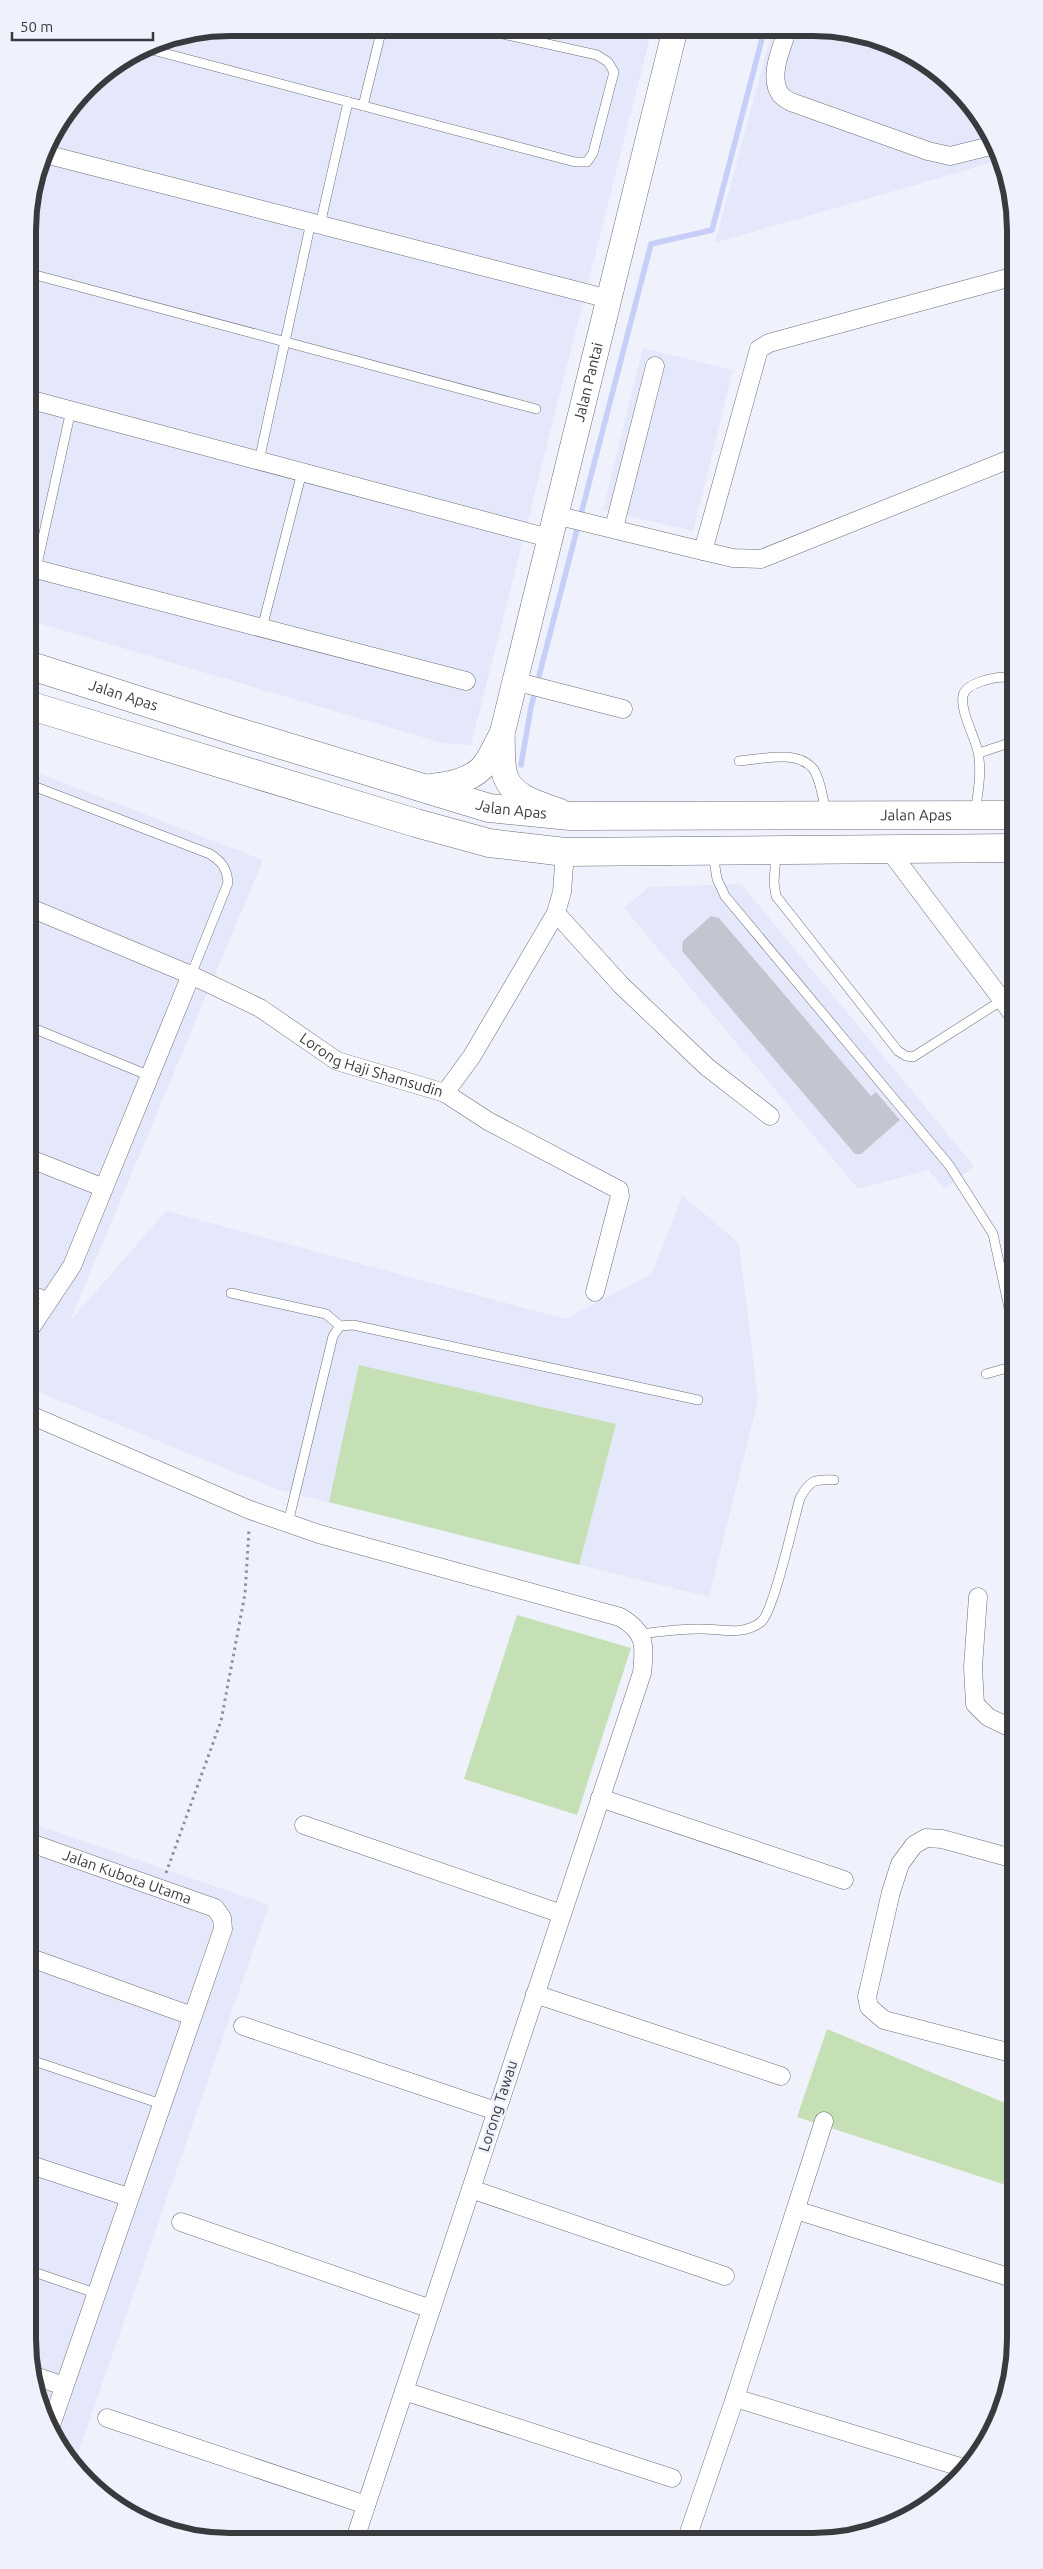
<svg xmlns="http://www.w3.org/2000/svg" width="1043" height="2569" viewBox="0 0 1043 2569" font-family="Ubuntu,sans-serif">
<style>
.built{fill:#e5e8fb}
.green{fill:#c6e0b5}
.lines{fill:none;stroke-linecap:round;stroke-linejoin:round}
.stream{stroke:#c7cef8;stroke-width:5.5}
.building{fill:#c3c6d1}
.lane-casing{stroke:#6d6e78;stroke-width:10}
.street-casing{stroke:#6d6e78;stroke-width:19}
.secondary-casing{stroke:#6d6e78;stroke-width:26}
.highway-casing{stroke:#6d6e78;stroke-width:29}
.path{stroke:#8f9198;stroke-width:3;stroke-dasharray:2.5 4;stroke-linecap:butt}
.lane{stroke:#fff;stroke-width:9}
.street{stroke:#fff;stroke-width:18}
.secondary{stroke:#fff;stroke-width:25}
.highway{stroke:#fff;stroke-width:28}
.labels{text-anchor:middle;stroke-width:5;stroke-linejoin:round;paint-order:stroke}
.street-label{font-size:15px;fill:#393a3e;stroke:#eff2fd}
.rim{fill:none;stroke:#393a3e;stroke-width:6}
</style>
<rect width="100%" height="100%" fill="#eff2fd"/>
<g class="built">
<path d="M230,28L652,30L471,745L442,743L28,620V217L49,140L96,78L153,43Z"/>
<path d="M772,31H852L903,49L947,78L988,129L1001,160L715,243Z"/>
<path d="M643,348L733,370L693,531L603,510Z"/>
<path d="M28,769L263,860L70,1321L166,1211L565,1319L652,1274L682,1195L739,1243L758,1400L709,1597L279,1490L28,1388Z"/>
<path d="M741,884L974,1166L945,1189L928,1170L858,1189L624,908L649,887Z"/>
<path d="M28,1822L269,1905L74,2465L55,2440L34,2391L28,2339Z"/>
</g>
<g class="green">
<path d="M359,1365L616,1424L579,1565L329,1502Z"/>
<path d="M517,1615L631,1648L577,1815L464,1779Z"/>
<path d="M827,2029L1015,2107V2188L797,2117Z"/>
</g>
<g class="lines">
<path class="stream" d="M521,765L531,707L651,244L712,230L764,31"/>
</g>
<path class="building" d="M711,916L719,918L871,1096L876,1092L900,1120L861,1154H855L682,951L683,941Z"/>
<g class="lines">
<g class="lane-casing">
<g id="lane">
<path d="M145,48L575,162H587L593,153L614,72L608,62L597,55L480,29"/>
<path d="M363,106L382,28"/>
<path d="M320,225L348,102"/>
<path d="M28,273L536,409"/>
<path d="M259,461L311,222"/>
<path d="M36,569L71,410"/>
<path d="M262,628L302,472"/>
<path d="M979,753L1015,741"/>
<path d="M739,761C761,759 799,749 814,770C821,781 823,800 826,812"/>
<path d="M28,784L210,854C222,862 227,868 228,883L191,975"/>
<path d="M975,813C978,793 982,771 978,752C975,737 960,711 963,696C965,683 994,677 1006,677L1011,681L1015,696"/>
<path d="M776,852L774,883L776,896L898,1051L906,1056L913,1057L1004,999"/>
<path d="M713,854L717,879L725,896L949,1165L993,1234L1015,1336"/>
<path d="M28,1026L150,1076"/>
<path d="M28,1289L51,1298"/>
<path d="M231,1293L326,1314L340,1326"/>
<path d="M986,1374L1007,1368L1015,1358"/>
<path d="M288,1523L333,1336L340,1326L353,1325L698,1400"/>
<path d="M640,1634C660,1632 681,1628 702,1629C721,1629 743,1636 761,1622C774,1612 794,1518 800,1498C810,1480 814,1479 834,1480"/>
<path d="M28,2059L161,2104"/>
<path d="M28,2270L95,2293"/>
</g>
</g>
<g class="street-casing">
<g id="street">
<path d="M787,31C782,47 769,75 779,92C781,96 787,100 791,102L928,151L950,156L995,145"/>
<path d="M45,154L609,299"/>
<path d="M28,399L549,538"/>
<path d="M555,515L703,551L759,349L769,343L1015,276"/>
<path d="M614,528L655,366"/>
<path d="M703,551L733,558L761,559L1015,457"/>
<path d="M28,567L466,681"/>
<path d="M514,681L623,709"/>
<path d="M889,850L1015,1017"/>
<path id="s1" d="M28,907L191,975L260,1008L337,1061L445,1093L472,1056L556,913L562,892L565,852"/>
<path d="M556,913L621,985L707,1067L770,1116"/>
<path d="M445,1093L488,1121L619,1190L620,1196L595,1292"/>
<path d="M28,1158L104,1188"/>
<path d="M28,1332L72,1266L191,975"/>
<path d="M28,1414L250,1510L319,1534L620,1617C646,1632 645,1645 642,1673L355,2539"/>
<path d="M978,1597L973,1667L975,1704L988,1717L1015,1730"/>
<path d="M600,1798L844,1880"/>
<path d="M304,1825L562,1914"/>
<path id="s2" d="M28,1842L215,1908L222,1918L223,1929L50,2428"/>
<path d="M28,1957L192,2016"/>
<path d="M535,1994L781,2076"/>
<path d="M243,2026L496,2111"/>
<path d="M1015,2054L884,2020L869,2007L867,1997L891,1892L900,1864L914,1845L926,1838L942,1839L1015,1859"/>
<path d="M28,2164L128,2197"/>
<path d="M471,2189L725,2276"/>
<path d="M796,2210L1015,2279"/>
<path d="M181,2222L431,2309"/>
<path d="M32,2375L64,2386"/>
<path d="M404,2391L672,2478"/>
<path d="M735,2398L967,2469"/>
<path d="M107,2418L366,2505"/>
<path d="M686,2541L735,2398L824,2121"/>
</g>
</g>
<g class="secondary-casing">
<g id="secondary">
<path d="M419,788C440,785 466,784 482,768C490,759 496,744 502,734"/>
<path id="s3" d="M559,811C540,804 514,798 506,778C501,766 503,747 502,734L675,30"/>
</g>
</g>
<g class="highway-casing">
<g id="highway">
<path id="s4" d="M28,665L232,730L489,808L570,816L1015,815"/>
<path d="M28,705L416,823L489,843L565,852L1015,848"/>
</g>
</g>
<path class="path" d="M166,1873L221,1721L245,1594L249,1529"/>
<use href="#lane" class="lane"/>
<use href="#street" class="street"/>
<use href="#secondary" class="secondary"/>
<use href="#highway" class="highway"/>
</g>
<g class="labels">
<g class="street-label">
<text dy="5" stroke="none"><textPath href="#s3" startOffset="471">Jalan Pantai</textPath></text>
<text dy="5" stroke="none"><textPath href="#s4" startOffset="100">Jalan Apas</textPath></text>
<text dy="5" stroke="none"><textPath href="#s4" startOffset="505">Jalan Apas</textPath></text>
<text dy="5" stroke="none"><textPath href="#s4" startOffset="910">Jalan Apas</textPath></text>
<text dy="5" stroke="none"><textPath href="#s1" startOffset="380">Lorong Haji Shamsudin</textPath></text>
<text dy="5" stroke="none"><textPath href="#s2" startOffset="105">Jalan Kubota Utama</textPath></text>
<text transform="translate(498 2106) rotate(-72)" y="5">Lorong Tawau</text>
</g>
</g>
<path d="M0 0H1043V2569H0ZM230 36H813A194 194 0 0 1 1007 230V2339A194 194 0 0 1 813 2533H230A194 194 0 0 1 36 2339V230A194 194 0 0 1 230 36Z" fill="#eff2fd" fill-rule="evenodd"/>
<path class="rim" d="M230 36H813A194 194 0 0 1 1007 230V2339A194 194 0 0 1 813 2533H230A194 194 0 0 1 36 2339V230A194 194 0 0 1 230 36Z"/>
<path d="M12 32v8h141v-8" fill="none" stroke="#393a3e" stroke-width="2.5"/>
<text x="20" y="32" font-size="15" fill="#393a3e" stroke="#eff2fd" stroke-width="4" paint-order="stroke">50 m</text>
</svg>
